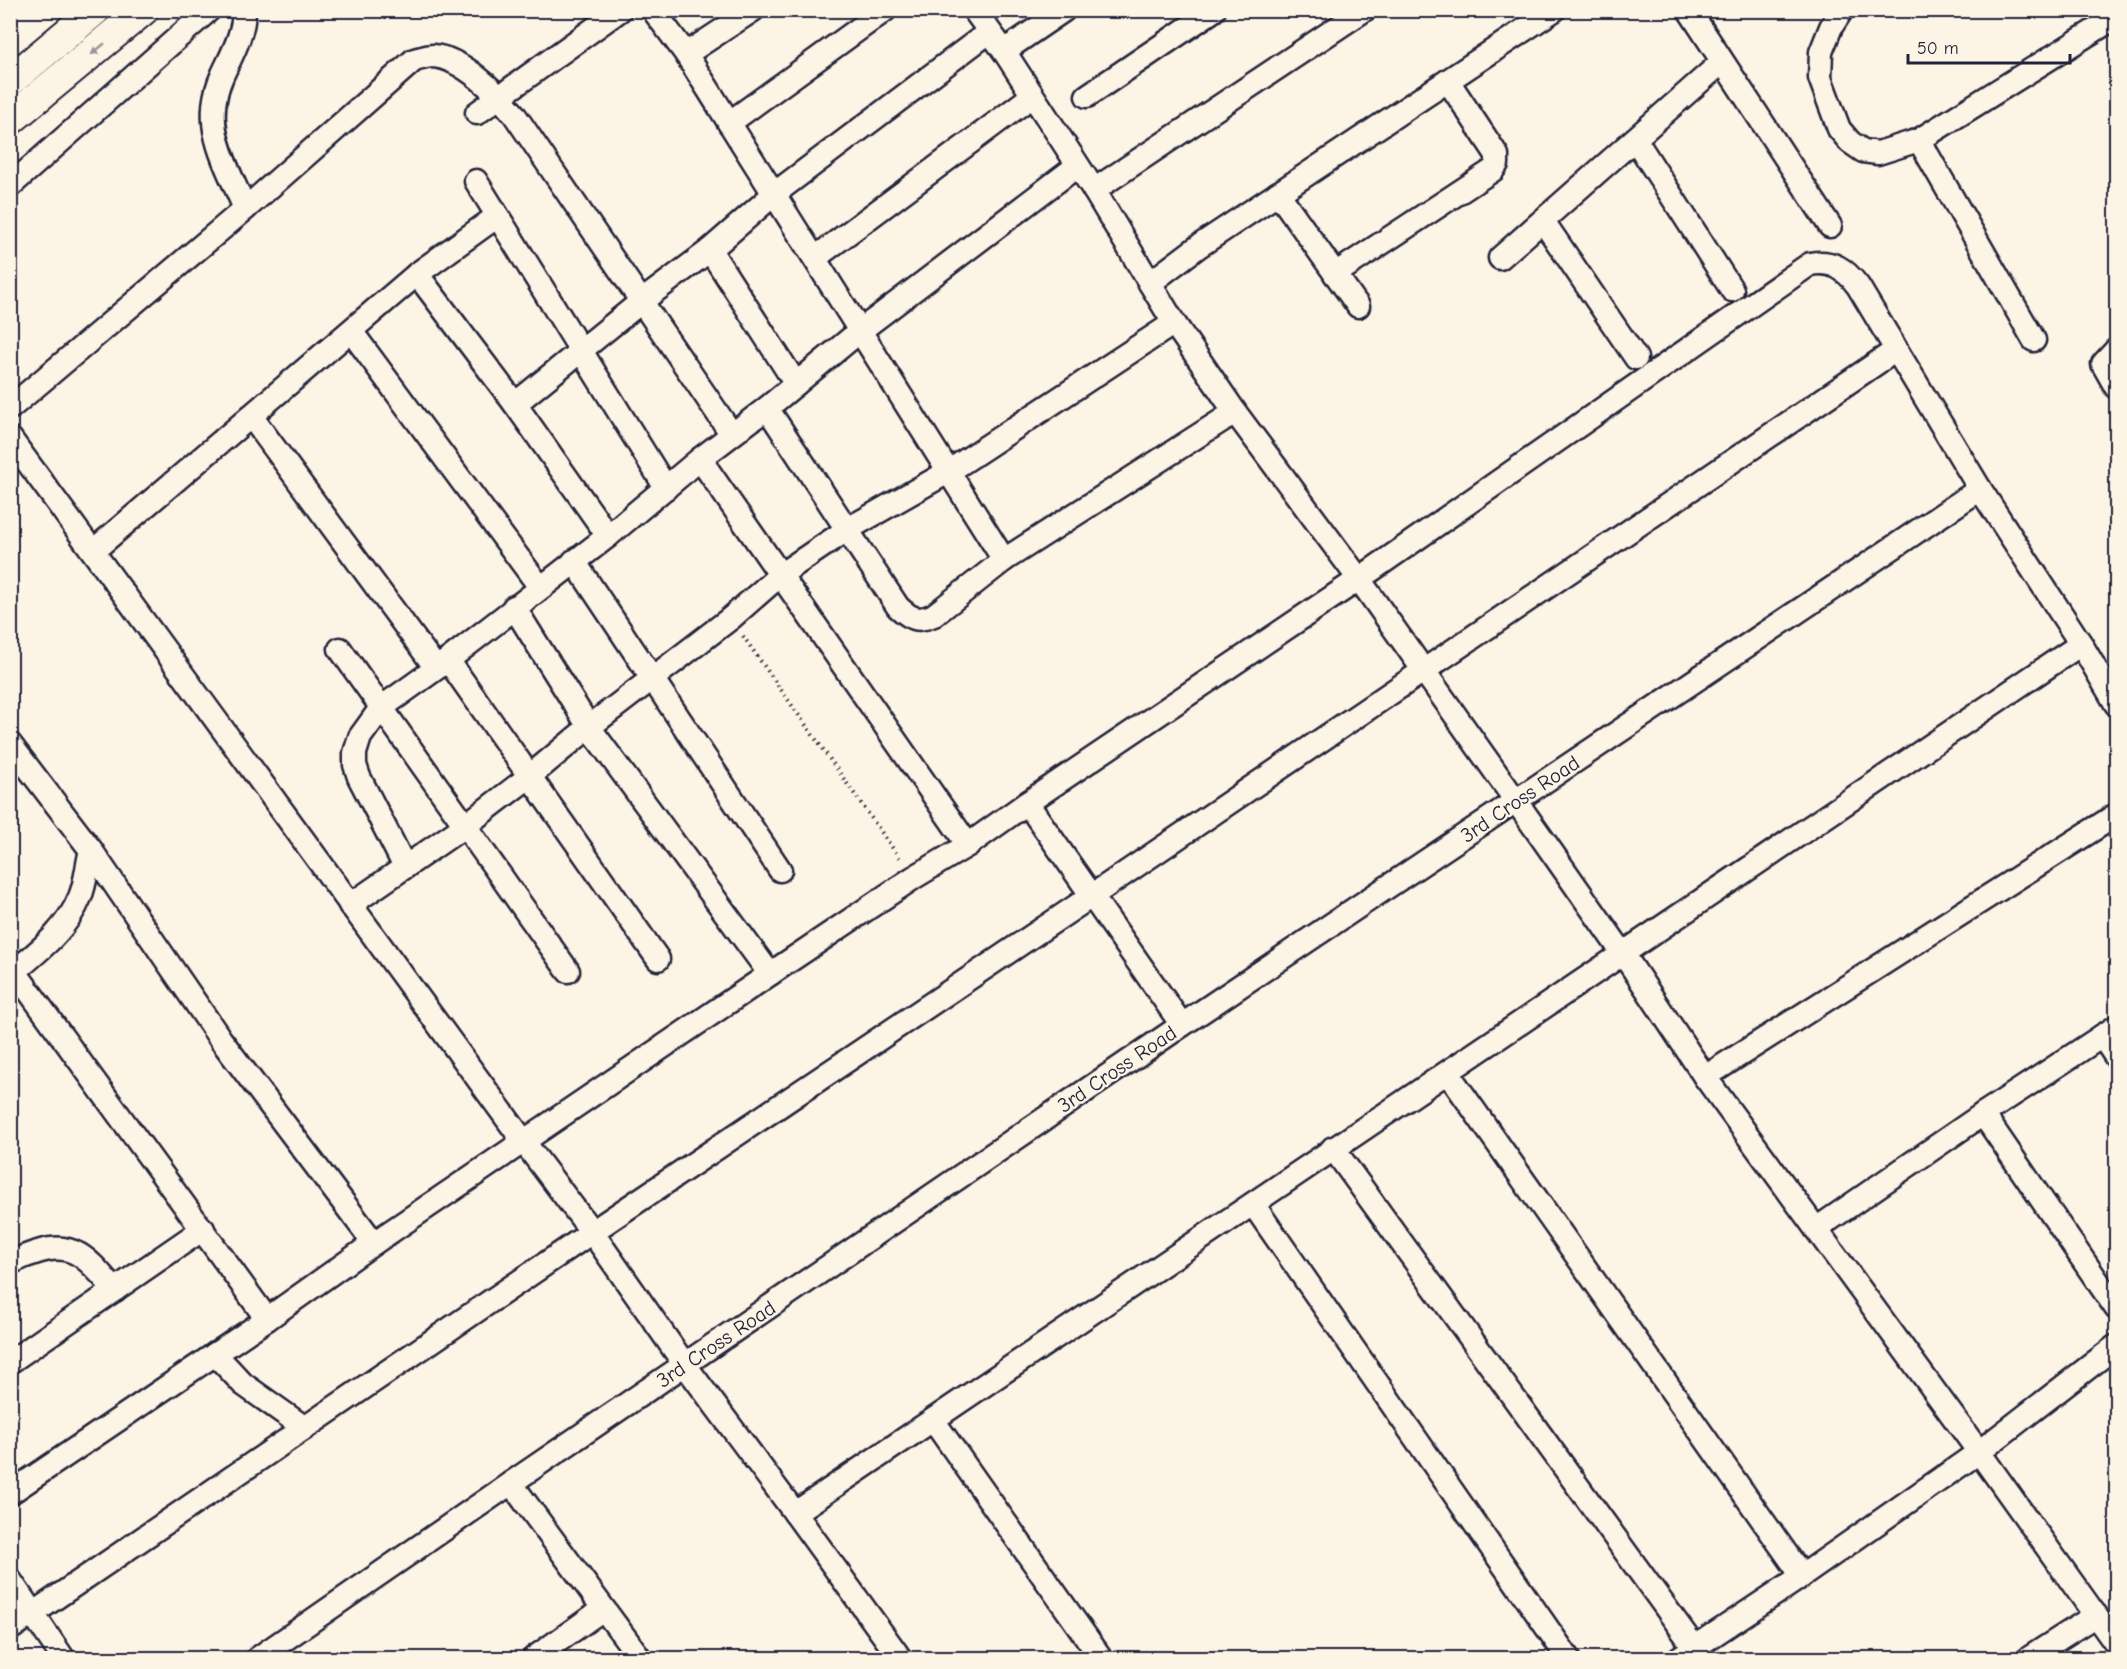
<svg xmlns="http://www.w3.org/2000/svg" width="2127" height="1669" viewBox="0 0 2127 1669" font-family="'Comic Neue',sans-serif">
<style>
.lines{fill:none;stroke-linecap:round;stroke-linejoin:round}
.minor-casing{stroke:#22223b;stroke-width:27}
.major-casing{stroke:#22223b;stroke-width:34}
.path{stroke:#22223b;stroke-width:4;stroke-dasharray:1.5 4.5;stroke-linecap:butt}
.minor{stroke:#fcf5e5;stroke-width:22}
.major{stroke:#fcf5e5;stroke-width:30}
.oneway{fill:#9a9698}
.labels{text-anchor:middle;stroke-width:4.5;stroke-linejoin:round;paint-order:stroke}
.street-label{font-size:21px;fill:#22223b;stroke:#fcf5e5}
</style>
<rect width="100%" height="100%" fill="#fcf5e5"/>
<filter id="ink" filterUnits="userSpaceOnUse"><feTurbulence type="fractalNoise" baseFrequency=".0167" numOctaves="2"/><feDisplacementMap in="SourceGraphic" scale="12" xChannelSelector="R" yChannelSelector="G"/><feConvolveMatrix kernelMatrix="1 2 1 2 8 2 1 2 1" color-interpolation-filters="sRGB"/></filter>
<g filter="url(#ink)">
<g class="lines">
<g class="minor-casing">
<g id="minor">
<path d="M244,10C244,34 231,56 222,76C200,126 226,162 245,209"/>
<path d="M653,10L686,54L1004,560"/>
<path d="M974,10L1004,51L1094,190L1174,323L1235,412L1359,579L1516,801L1624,955L1705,1077L1979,1452L2116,1644"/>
<path d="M1689,10L1830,226"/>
<path d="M1842,10L1831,27L1821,52L1820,78L1839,129L1850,142L1863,151L1878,153L1919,140L2116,17"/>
<path d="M1004,51L1064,10"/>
<path d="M686,54L753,10"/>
<path d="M1087,96L1214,10"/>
<path d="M477,113L620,10"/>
<path d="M729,123L885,10"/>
<path d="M1635,139L1732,290"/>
<path d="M1919,140L2034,340"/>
<path d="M476,181L666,488"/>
<path d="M10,186L209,10"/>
<path d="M1094,190L1364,10"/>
<path d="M1278,193L1358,306"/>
<path d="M1543,221L1636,358"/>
<path d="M710,250L796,384"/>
<path d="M815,258L1032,96"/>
<path d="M1500,258L1722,62"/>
<path d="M417,274L515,404L608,536"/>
<path d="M1335,274L1493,170L1497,164V155L1448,81"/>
<path d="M1150,283L1199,246L1554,10"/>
<path d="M351,331L540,587"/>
<path d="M2116,350L2103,364L2116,387"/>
<path d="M515,404L642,301L710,250L774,194L989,32"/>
<path d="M10,408L245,209L414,60C419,59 427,56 433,56C462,58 496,92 514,114L731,433"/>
<path d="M767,408L898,607C911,619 918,622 934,615L1004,560L1235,412"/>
<path d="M251,416L436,668"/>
<path d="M10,438L524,1142L592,1232L685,1365L795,1513L900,1658"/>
<path d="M700,459L968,845"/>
<path d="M93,551L417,274L496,217"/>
<path d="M574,561L780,870"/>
<path d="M514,607L589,727L770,974"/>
<path d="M340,649L568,971"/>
<path d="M448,660L658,959"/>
<path d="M10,744L91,850L221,1040L374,1243"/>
<path d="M1027,803L1182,1025"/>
<path d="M405,867L359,777L355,765V753L360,737L381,708L448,660L608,536L700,459L767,408L861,330L1077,166"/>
<path d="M350,905L466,825L530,776L589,727L731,618L780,575L848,529L948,472L1174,323"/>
<path d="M10,965L267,1319"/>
<path d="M15,971C41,949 67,929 80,897C86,883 87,865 91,850"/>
<path d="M2102,1036L2116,1057"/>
<path d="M1448,1073L1802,1576"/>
<path d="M1705,1077L2116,815"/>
<path d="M1983,1114L2116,1308"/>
<path d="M1333,1148L1695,1648"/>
<path d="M1253,1204L1568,1658"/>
<path d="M1816,1229L1983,1114L2116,1027"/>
<path d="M10,1263C20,1258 30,1254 41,1251C77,1240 93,1266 115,1290"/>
<path d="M215,1354L243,1384L305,1428"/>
<path d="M10,1362L203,1229"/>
<path d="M933,1420L1101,1658"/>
<path d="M511,1483L640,1658"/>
<path d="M10,1493L267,1319L374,1243L770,974L913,878L968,845L1027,803L1359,579L1810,264C1833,260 1845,269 1858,286L1980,489L2081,644L2116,704"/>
<path d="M795,1513L2081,644"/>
<path d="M10,1580L63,1658"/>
<path d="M10,1629L592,1232L1093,895L1896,350"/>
<path d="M258,1658L511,1483L1182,1025L1980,489"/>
<path d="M534,1658L603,1609"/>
<path d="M1679,1658L1802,1576L1979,1452L2116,1346"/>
<path d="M2029,1658L2096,1615"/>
</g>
</g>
<g class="major-casing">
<g id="major">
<path d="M10,81L95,10"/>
<path d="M10,120L143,10"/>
</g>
</g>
<path class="path" d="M743,636L901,860"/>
<use href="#minor" class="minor"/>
<use href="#major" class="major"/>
</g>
<defs><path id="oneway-solid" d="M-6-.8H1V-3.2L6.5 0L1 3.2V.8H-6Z" transform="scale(1.5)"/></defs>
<use class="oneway" href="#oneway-solid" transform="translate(98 49) rotate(140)"/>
</g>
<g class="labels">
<g class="street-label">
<text transform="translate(1520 799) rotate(-34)" y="7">3rd Cross Road</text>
<text transform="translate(1117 1069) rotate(-34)" y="7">3rd Cross Road</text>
<text transform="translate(716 1344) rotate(-34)" y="7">3rd Cross Road</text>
</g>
</g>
<rect width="2127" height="1669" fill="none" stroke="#fcf5e5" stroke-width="36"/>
<rect x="18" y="18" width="2091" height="1633" fill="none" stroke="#22223b" stroke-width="2" filter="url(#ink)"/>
<path d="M1908 54v9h162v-9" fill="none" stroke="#22223b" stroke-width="3"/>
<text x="1917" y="54" font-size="18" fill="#22223b" stroke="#fcf5e5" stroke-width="4.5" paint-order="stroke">50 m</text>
</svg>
